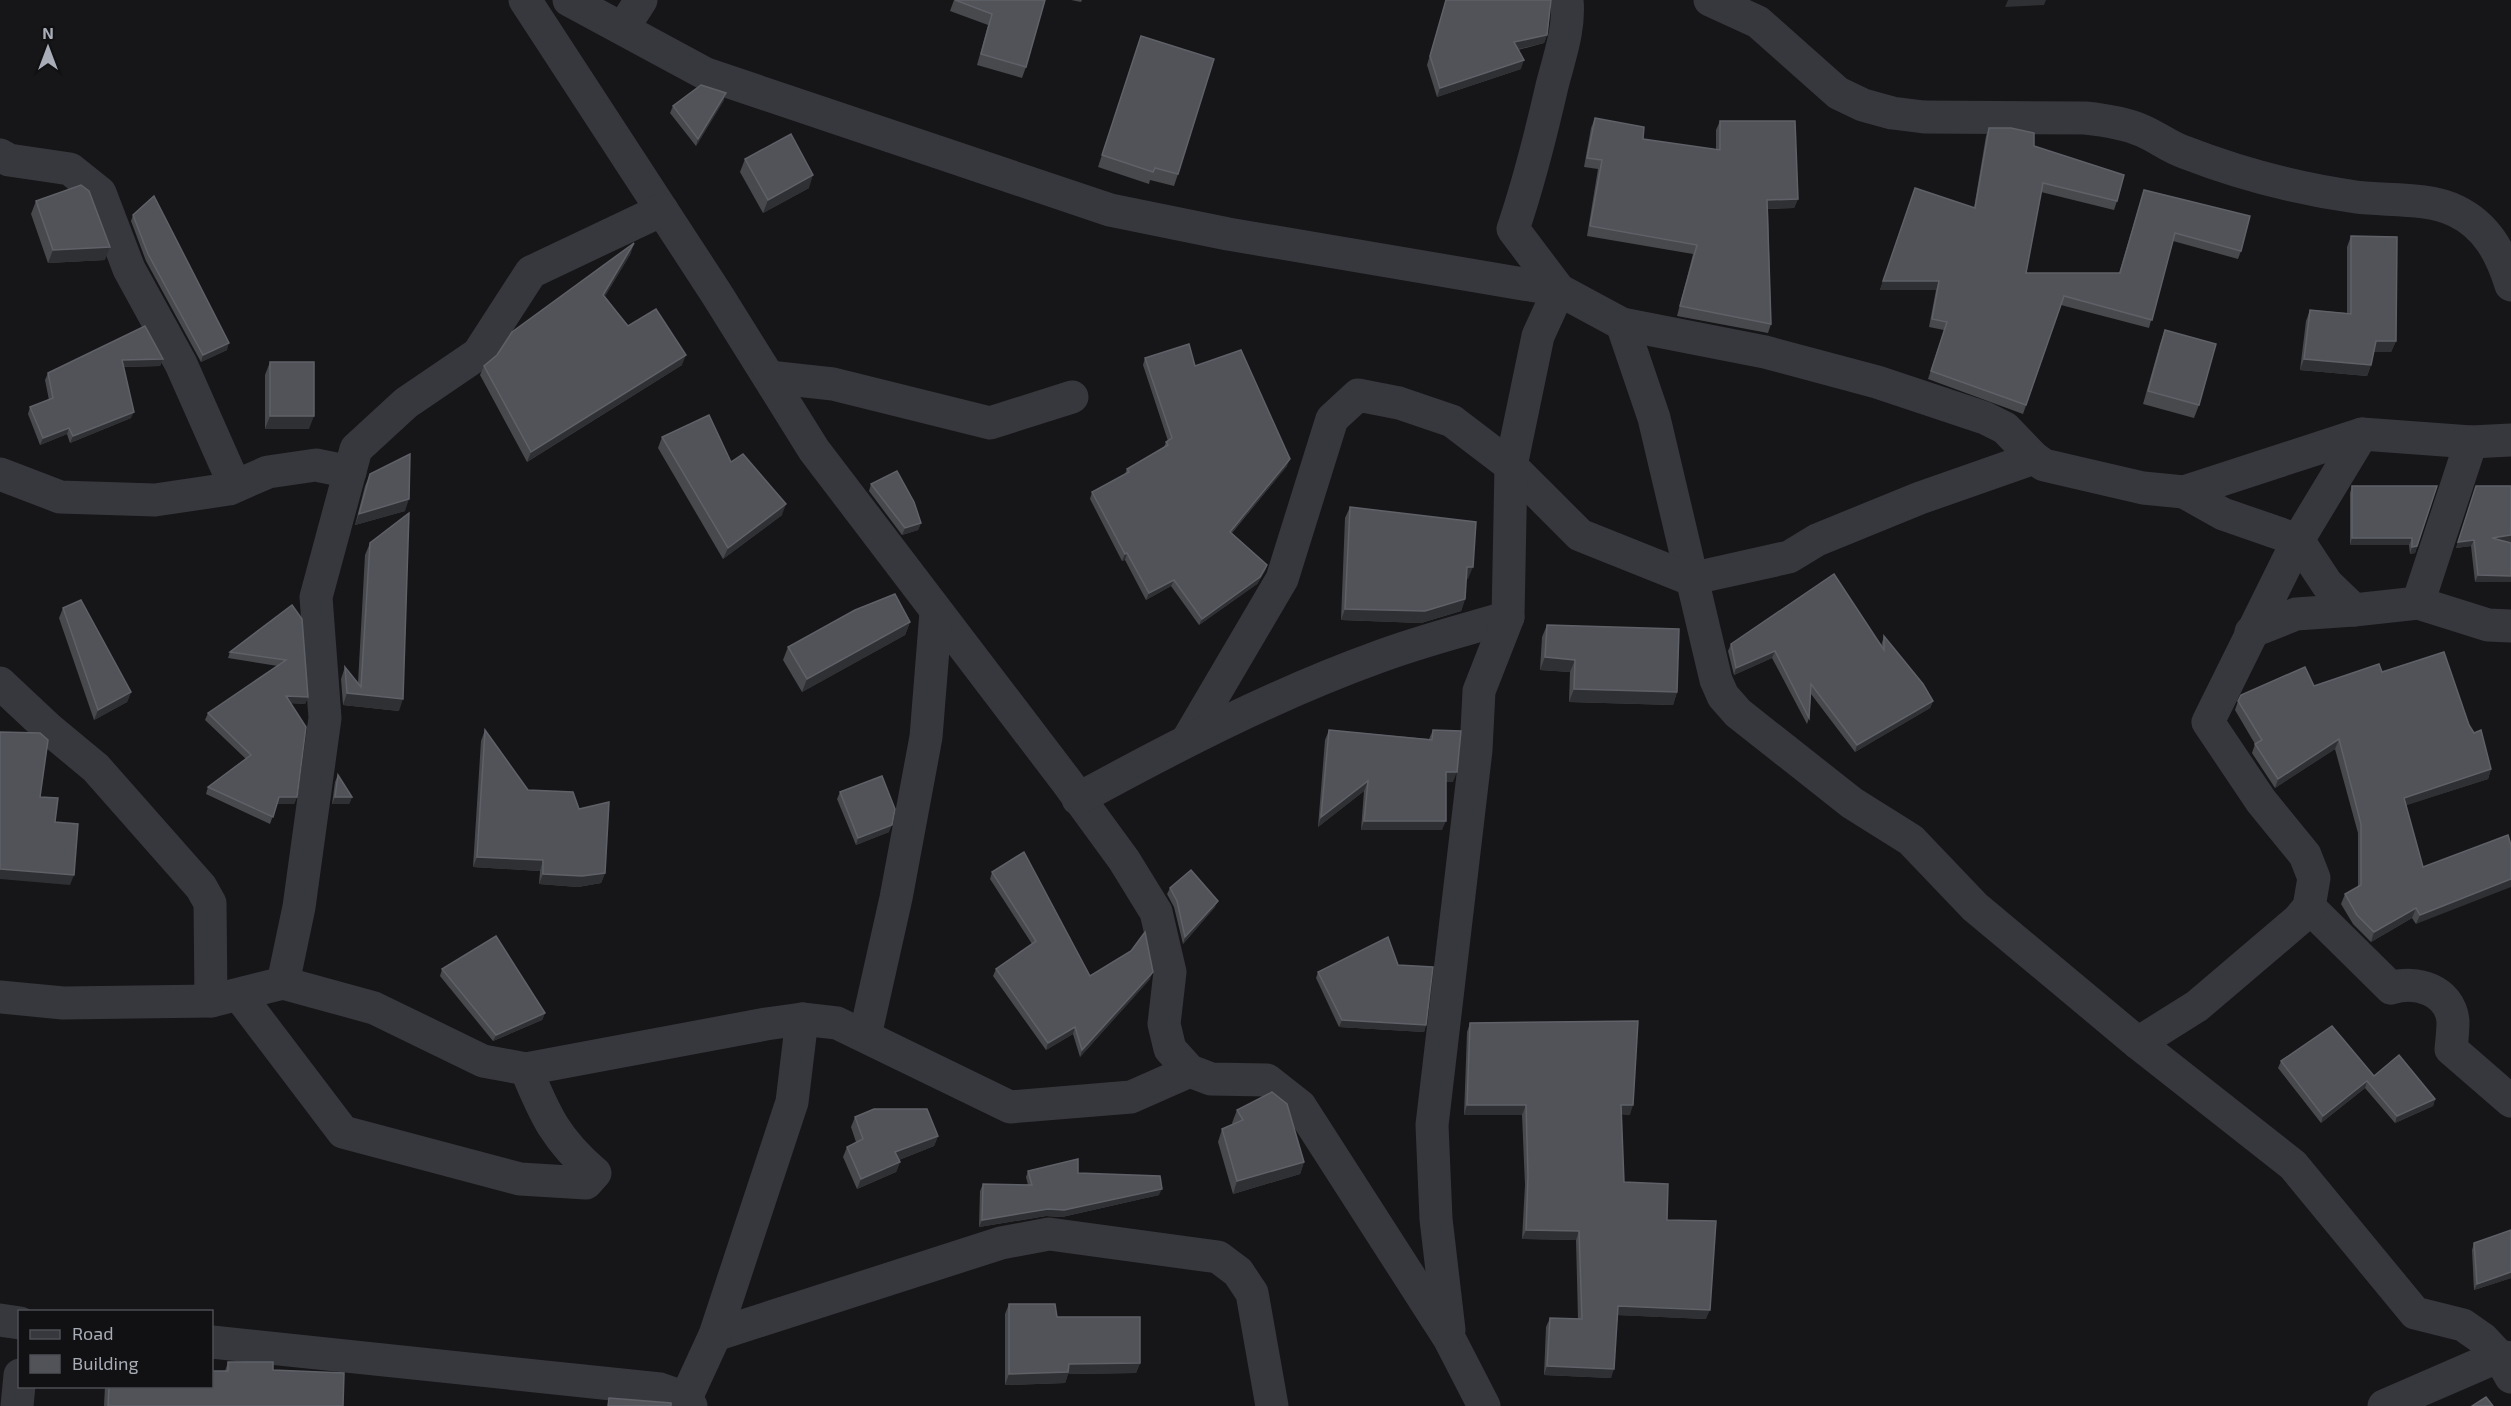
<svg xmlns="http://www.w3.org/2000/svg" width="2511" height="1406" viewBox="0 0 2511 1406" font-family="'Exo 2',sans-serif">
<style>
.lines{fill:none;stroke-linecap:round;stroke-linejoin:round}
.minor{stroke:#37383d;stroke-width:33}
.wall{fill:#47494d}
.shaded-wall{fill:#2f3033}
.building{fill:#525359;stroke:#5f6168;stroke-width:1.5}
</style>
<rect width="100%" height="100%" fill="#161618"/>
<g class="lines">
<g class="minor">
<path d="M525,0L716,293L814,450L1067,782L1124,860L1156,912L1170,972L1164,1024L1170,1049L1190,1071L1211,1079L1267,1080L1300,1106L1449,1338L1484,1406"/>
<path d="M569,0L706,74L1110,210L1228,234L1559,290L1622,324L1765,352L1877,382L1985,418L2005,428L2034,458"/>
<path d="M1710,0L1758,22L1838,93L1863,105L1892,113L1924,117L2085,118C2105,120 2125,123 2143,131C2157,137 2169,147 2184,152C2238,173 2299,189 2356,197C2386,201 2428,197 2456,211C2487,226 2501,253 2511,285"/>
<path d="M623,28L641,0"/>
<path d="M0,155L9,160L70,169L100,193L129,269L181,364L235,486"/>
<path d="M1622,324L1654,418L1716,680L1723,696L1738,713L1852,803L1911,840L1975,907L2138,1043L2293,1165L2415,1313L2463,1325L2483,1339L2499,1356L2511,1377"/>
<path d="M769,377L833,384L990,423L1072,397"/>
<path d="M0,474L60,497L155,500L229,489L268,472L316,465L350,472"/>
<path d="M2184,492L2223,514L2298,540L2327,584L2354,610L2418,603L2488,625L2511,626"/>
<path d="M2418,603L2471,442"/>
<path d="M2251,632L2296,614L2354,610"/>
<path d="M0,683L49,729L96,768L201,887L210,903L211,1001"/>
<path d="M1188,739L1282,579L1332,419L1358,395L1399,403L1452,421L1511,466L1580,535L1690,579L1789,557L1817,540L1920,498L2034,458L2044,465L2143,488L2184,492L2362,434L2471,442L2511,440"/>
<path d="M1078,799C1175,746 1273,695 1378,657C1420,641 1465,630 1508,617"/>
<path d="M2309,907L2391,988C2416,980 2450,990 2453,1021C2453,1030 2452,1040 2451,1049L2511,1101"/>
<path d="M283,983L299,907L325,718L316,597L356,449L406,403L478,354L531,272L662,210"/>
<path d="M239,995L343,1132L520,1179L586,1183L595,1173C556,1140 545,1115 526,1069"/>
<path d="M0,997L63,1003L211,1001L283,983L374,1008L483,1061L526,1069L766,1024L802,1019L837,1023L1010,1107L1131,1097L1190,1071"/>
<path d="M865,1036L896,898L926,737L936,612"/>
<path d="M2138,1043L2197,1006L2298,920L2309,907L2314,878L2305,855L2261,801L2208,722L2298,540L2362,434"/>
<path d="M0,1320L20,1323"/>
<path d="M1449,1330L1436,1219L1432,1125L1476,750L1479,691L1508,617L1511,466L1538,336L1559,290L1513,229C1529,182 1541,134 1552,86C1559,58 1570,29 1567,0"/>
<path d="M715,1335L1001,1243L1049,1234L1218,1257L1238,1272L1252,1293L1272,1406"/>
<path d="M212,1342L660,1389L686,1398L691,1406"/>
<path d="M686,1398L715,1335L792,1102L802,1019"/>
<path d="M17,1406L20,1375"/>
<path d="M2384,1406L2499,1356L2511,1358"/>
</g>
</g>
<g class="wall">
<path d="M954,0H1045L1026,67L1022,78L977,65L988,25L950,11Z"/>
<path d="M1071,0H1082L1081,2Z"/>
<path d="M1446,0H1551L1547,35L1544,43L1518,50L1521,69L1437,97L1427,65Z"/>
<path d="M1141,36L1178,174L1174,186L1150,180L1149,184L1098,167Z"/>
<path d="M724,100L696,146L670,113L673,106Z"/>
<path d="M1595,118L1643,139L1716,150V130L1720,121L1798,199L1794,208L1768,209L1771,324L1768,333L1677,316L1693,254L1587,236L1598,169L1584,167L1591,128Z"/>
<path d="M1989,128L2034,146L2117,201L2114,210L2041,192L2026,273H2119L2144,190L2241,251L2238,259L2173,241L2149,328L2061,305L2023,414L1928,379L1944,330L1929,327L1936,290H1880L1915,188L1974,208L1986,136Z"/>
<path d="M745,159L809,188L763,213L740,172Z"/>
<path d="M36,201L105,260L48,263L31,214Z"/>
<path d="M133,215L227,350L201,362L146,261L131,221Z"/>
<path d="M2351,236L2396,341L2391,352H2374L2371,365L2367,376L2300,370L2306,321L2310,310L2347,313V247Z"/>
<path d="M631,253L605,296L628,326L682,365L527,462L480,375L484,366Z"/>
<path d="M2165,330L2199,405L2194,418L2143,404L2160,344Z"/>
<path d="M1145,358L1195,366L1287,466L1232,533L1267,565L1265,571L1257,584L1199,625L1171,586L1146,600L1125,560L1122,561L1090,499L1092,492L1125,474L1127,469L1164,447L1166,442L1168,441L1143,365Z"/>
<path d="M163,359L160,366L123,367L131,418L70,443L67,434L40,445L28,414L30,407L49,400L45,380L48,373Z"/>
<path d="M270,362L309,429H265V375Z"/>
<path d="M662,437L731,462L782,515L723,559L658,448Z"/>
<path d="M370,474L405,511L355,525L365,486Z"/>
<path d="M871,484L921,523L918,530L902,535L869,491Z"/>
<path d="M2352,486H2437L2415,553L2410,554L2409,545H2350V493Z"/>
<path d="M2476,486L2509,542L2475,582L2471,546L2456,548Z"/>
<path d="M1350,507L1468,579H1466L1465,599L1461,611L1421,623L1341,620L1345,518Z"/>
<path d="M370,543L399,711L343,705L341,679L345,667L358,683L365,555Z"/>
<path d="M292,605L308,697L305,704L291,703L297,797L294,804H277L270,824L206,794L208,787L246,759L205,720L208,713L278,666L228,658L230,652Z"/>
<path d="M63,608L131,692L127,702L94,720L59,618Z"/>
<path d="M910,622L905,635L802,692L783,660L788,647Z"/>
<path d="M1547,625L1677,692L1673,705L1569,702L1570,672L1540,670L1542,637Z"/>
<path d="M1884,636L1933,701L1930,708L1855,752L1811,694L1809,718L1807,724L1772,658L1734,675L1728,651L1731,644L1881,646Z"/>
<path d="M2382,672L2469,725L2491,769L2488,779L2406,805L2423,867L2508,835L2416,924L2412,918L2371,942L2353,924L2341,904L2345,894L2358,887V833L2335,749L2275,788L2252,753L2255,744L2235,710L2238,701Z"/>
<path d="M485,730L528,790L605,873L601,883L578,887L539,884L540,871L473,867L481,741Z"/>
<path d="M1329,730L1429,739L1433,730L1453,782H1446L1442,830H1361L1364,791L1318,827L1325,740Z"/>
<path d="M338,775L352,797L349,804H332L335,782Z"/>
<path d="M840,792L889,832L856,845L837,799Z"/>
<path d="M992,872L1090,976L1150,979L1080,1057L1073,1034L1046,1050L993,976L996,969L1032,944L990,879Z"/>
<path d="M1170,888L1215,907L1183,944L1174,907L1167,894Z"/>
<path d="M1398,965L1426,1025L1424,1032L1339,1027L1316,978L1318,972Z"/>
<path d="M442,969L545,1013L542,1020L493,1041L440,976Z"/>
<path d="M1470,1023L1630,1115L1621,1114L1624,1182L1667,1220L1706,1319L1618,1315L1611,1378L1544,1375L1546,1327L1550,1318L1578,1319L1576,1240L1522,1239L1525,1185L1522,1115H1464L1467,1032Z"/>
<path d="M2281,1061L2374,1076L2435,1099L2433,1106L2395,1123L2365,1088L2321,1123L2278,1068Z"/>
<path d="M1237,1110L1304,1162L1300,1174L1233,1194L1218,1142L1222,1129L1233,1124L1232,1123Z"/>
<path d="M855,1117L938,1136L934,1146L899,1160L900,1162L896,1172L857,1189L843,1157L847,1147L856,1142L851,1127Z"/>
<path d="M1028,1171L1078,1173L1159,1195L1062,1217L1046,1216L979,1227L980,1191L983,1184L1028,1185L1026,1177Z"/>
<path d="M2511,1230V1278L2474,1290L2472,1250L2474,1243Z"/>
<path d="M1009,1304L1057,1317L1140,1363L1136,1373L1068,1374L1065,1383L1005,1385V1314Z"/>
<path d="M228,1362L273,1370L343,1406H104L105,1386H212L225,1371Z"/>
</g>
<g class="shaded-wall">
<path d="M2008,0H2046L2044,5L2005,7Z"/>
<path d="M1547,35L1544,43L1511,51L1514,42Z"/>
<path d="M1524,60L1521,69L1437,97L1440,88Z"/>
<path d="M726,93L724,100L696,146L698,139Z"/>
<path d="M813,175L809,188L763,213L768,200Z"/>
<path d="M1798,199L1794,208L1764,209L1767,200Z"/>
<path d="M634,243L631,253L600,304L603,295Z"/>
<path d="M110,247L105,260L48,263L53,250Z"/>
<path d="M1883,281H1939L1936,290H1880Z"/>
<path d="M2376,341H2396L2391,352H2372Z"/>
<path d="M229,343L227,350L201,362L203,355Z"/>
<path d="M686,355L682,365L527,462L531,452Z"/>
<path d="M163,359L160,366L119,367L122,360Z"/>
<path d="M2304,359L2371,365L2367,376L2300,370Z"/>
<path d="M134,412L131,418L70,443L73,436Z"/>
<path d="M270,416H314L309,429H265Z"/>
<path d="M69,428L67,434L40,445L43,438Z"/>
<path d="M1290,459L1287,466L1227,538L1230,532Z"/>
<path d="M409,499L405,511L355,525L359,514Z"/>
<path d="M786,504L782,515L723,559L728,548Z"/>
<path d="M921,523L918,530L902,535L905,528Z"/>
<path d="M2511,535V542L2489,544L2492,538Z"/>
<path d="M2352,538H2412L2409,545H2350Z"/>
<path d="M2474,540L2471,546L2456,548L2458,542Z"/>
<path d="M2417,546L2415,553L2410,554L2412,547Z"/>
<path d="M1127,553L1125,560L1122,561L1125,554Z"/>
<path d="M1267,565L1265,571L1257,584L1199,625L1202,619Z"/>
<path d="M1467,567H1473L1468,579H1463Z"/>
<path d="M2478,575L2511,576V582H2475Z"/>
<path d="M1174,580L1171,586L1146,600L1149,593Z"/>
<path d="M1465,599L1461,611L1421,623L1341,620L1345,609Z"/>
<path d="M910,622L905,635L802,692L807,679Z"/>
<path d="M1775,651L1772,658L1734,675L1736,668Z"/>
<path d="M1545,657L1575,660L1570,672L1540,670Z"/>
<path d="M1574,689L1677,692L1673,705L1569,702Z"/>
<path d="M131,692L127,702L94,720L98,710Z"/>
<path d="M347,693L403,699L399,711L343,705Z"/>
<path d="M286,696L308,697L305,704L284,703Z"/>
<path d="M1933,701L1930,708L1855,752L1857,745Z"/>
<path d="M2339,739L2335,749L2275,788L2278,779Z"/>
<path d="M2491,769L2488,779L2401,807L2404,798Z"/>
<path d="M1446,772H1457L1453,782H1442Z"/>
<path d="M1368,781L1364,791L1318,827L1321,817Z"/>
<path d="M279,797H297L294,804H276Z"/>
<path d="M335,797H352L349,804H332Z"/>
<path d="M1364,821H1446L1442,830H1361Z"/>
<path d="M892,825L889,832L856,845L858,838Z"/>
<path d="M477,857L543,860L540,871L473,867Z"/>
<path d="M0,869L74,875L70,885L0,879Z"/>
<path d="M605,873L601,883L578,887L539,884L543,874Z"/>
<path d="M2511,879V887L2416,924L2420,915Z"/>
<path d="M1218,901L1215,907L1183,944L1185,937Z"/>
<path d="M2416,908L2412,918L2371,942L2374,932Z"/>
<path d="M1153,972L1150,979L1080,1057L1082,1050Z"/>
<path d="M545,1013L542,1020L493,1041L496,1035Z"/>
<path d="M1342,1020L1426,1025L1424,1032L1339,1027Z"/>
<path d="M1075,1027L1073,1034L1046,1050L1048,1043Z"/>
<path d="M2367,1081L2365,1088L2321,1123L2323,1116Z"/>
<path d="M2435,1099L2433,1106L2395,1123L2397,1116Z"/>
<path d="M1467,1105H1526L1522,1115H1464Z"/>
<path d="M1621,1105H1633L1630,1115L1617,1114Z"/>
<path d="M938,1136L934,1146L891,1163L895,1152Z"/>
<path d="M900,1162L896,1172L857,1189L861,1179Z"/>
<path d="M1304,1162L1300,1174L1233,1194L1237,1181Z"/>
<path d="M1162,1189L1159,1195L1062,1217L1046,1216L979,1227L982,1220Z"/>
<path d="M1526,1230L1579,1231L1576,1240L1522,1239Z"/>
<path d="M2511,1272V1278L2474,1290L2477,1284Z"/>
<path d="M1618,1306L1710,1310L1706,1319L1615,1315Z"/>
<path d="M1140,1363L1136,1373L1068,1374L1065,1383L1005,1385L1009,1374L1069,1364Z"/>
<path d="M1547,1366L1614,1369L1611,1378L1544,1375Z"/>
</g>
<g class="building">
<path d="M955,0H1045L1026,67L981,54L992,14Z"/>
<path d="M1446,0H1551L1547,35L1514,42L1524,60L1440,88L1430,56Z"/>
<path d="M1141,36L1214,59L1178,174L1155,168L1153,172L1102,155Z"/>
<path d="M701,85L726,93L698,139L673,106Z"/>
<path d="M1595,118L1644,127L1643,139L1720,150V121H1795L1798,199L1767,200L1771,324L1680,306L1697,245L1590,226L1602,160L1587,158Z"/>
<path d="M1989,128H2011L2034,133V146L2124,175L2117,201L2043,183L2026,273H2120L2144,190L2250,216L2241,251L2175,233L2152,320L2064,296L2026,405L1931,371L1947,322L1932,319L1939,281H1883L1915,188L1975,208Z"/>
<path d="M791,134L813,175L768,200L745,159Z"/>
<path d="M81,185L89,191L110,247L53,250L36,201Z"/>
<path d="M154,196L229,343L203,355L148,254L133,215Z"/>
<path d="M2351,236L2397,237L2396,341H2376L2371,365L2304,359L2310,310L2351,314Z"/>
<path d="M634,243L603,295L628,326L656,309L686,355L531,452L484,366L497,355L512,332Z"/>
<path d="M145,326L163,359L122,360L134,412L73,436L69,428L43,438L30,407L53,398L48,373Z"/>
<path d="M2165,330L2216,344L2199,405L2148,391Z"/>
<path d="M1189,344L1195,366L1241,350L1290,459L1230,532L1267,565L1260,577L1202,619L1174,580L1149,593L1127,553L1125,554L1092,492L1129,472L1127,469L1168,445L1166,442L1172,438L1145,358Z"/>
<rect x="270" y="362" width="44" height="54"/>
<path d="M709,415L731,462L743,454L786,504L728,548L662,437Z"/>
<path d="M410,454L409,499L359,514L370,474Z"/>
<path d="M897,471L914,502L921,523L905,528L871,484Z"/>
<path d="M2352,486H2437L2417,546L2412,547V538H2352Z"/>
<path d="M2476,486H2511V535L2492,538L2511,543V576L2478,575L2474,540L2458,542Z"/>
<path d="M1350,507L1476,522L1473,567H1467L1465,599L1425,611L1345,609Z"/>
<path d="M409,513L403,699L347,693L345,667L361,687L370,543Z"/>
<path d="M1834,574L1884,650V636L1923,684L1933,701L1857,745L1811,684L1809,718L1775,651L1736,668L1731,644Z"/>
<path d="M895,594L910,622L807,679L788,647L855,610Z"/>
<path d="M81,600L131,692L98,710L63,608Z"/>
<path d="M292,605L302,619L308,697L286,696L306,727L297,797H279L273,817L208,787L251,755L208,713L286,660L230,652Z"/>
<path d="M1547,625L1679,629L1677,692L1574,689L1575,660L1545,657Z"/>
<path d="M2444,652L2469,725L2474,733L2481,730L2491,769L2404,798L2423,867L2508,835L2511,845V879L2420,915L2416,908L2374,932L2357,915L2345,894L2361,885V824L2339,739L2278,779L2255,744L2262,740L2238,701L2241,695L2305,667L2314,686L2379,664L2382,672Z"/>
<path d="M485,730L528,790L573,792L579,809L609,802L605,873L582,876L543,874V860L477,857Z"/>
<path d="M1329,730L1432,740L1433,730L1461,731L1457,772H1446V821H1364L1368,781L1321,817Z"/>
<path d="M0,732L40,733L48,740L40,797L58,798L55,822L78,824L74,875L0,869Z"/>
<path d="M338,775L352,797H335Z"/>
<path d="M882,776L895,809L892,825L858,838L840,792Z"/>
<path d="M1024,852L1090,976L1131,951L1145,932L1153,972L1082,1050L1075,1027L1048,1043L996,969L1036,941L992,872Z"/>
<path d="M1191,870L1218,901L1185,937L1177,901L1170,888Z"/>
<path d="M496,936L545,1013L496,1035L442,969Z"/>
<path d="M1388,937L1398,965L1433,967L1426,1025L1342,1020L1318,972Z"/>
<path d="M1638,1021L1633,1105H1621L1624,1182L1668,1184L1667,1220L1716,1221L1710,1310L1618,1306L1614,1369L1547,1366L1550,1318L1582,1319L1579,1231L1526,1230L1528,1176L1526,1105H1467L1470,1023Z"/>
<path d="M2332,1026L2374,1076L2399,1055L2435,1099L2397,1116L2367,1081L2323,1116L2281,1061Z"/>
<path d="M1272,1092L1287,1104L1304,1162L1237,1181L1222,1129L1243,1120L1237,1110Z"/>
<path d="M874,1109H927L938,1136L895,1152L900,1162L861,1179L847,1147L863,1139L855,1117Z"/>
<path d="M1078,1159V1173L1160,1176L1162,1189L1064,1210L1048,1209L982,1220L983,1184L1032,1185L1028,1171Z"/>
<path d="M2511,1230V1272L2477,1284L2474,1243Z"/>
<path d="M1009,1304H1055L1057,1317H1140V1363L1069,1364L1068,1372L1009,1374Z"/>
<path d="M228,1362H273V1370L344,1373L343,1406H108L109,1386H212V1371H228Z"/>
<path d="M2486,1397L2493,1406H2472Z"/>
<path d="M609,1398L671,1403V1406H608Z"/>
</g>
<rect x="18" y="1310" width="195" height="78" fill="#111113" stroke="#4d4f55" stroke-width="1.5"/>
<rect x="30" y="1330" width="30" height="9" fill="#37383d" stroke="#4d4f55" stroke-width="1.5"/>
<text x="72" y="1340" font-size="18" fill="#a8adb8">Road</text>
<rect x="30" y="1355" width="30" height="18" fill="#525359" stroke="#4d4f55" stroke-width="1.5"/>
<text x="72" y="1370" font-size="18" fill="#a8adb8">Building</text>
<g transform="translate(48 48)" stroke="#111113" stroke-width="4.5" paint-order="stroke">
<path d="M0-4.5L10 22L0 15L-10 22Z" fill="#a8adb8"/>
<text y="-9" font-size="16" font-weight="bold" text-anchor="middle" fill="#a8adb8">N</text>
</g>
</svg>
